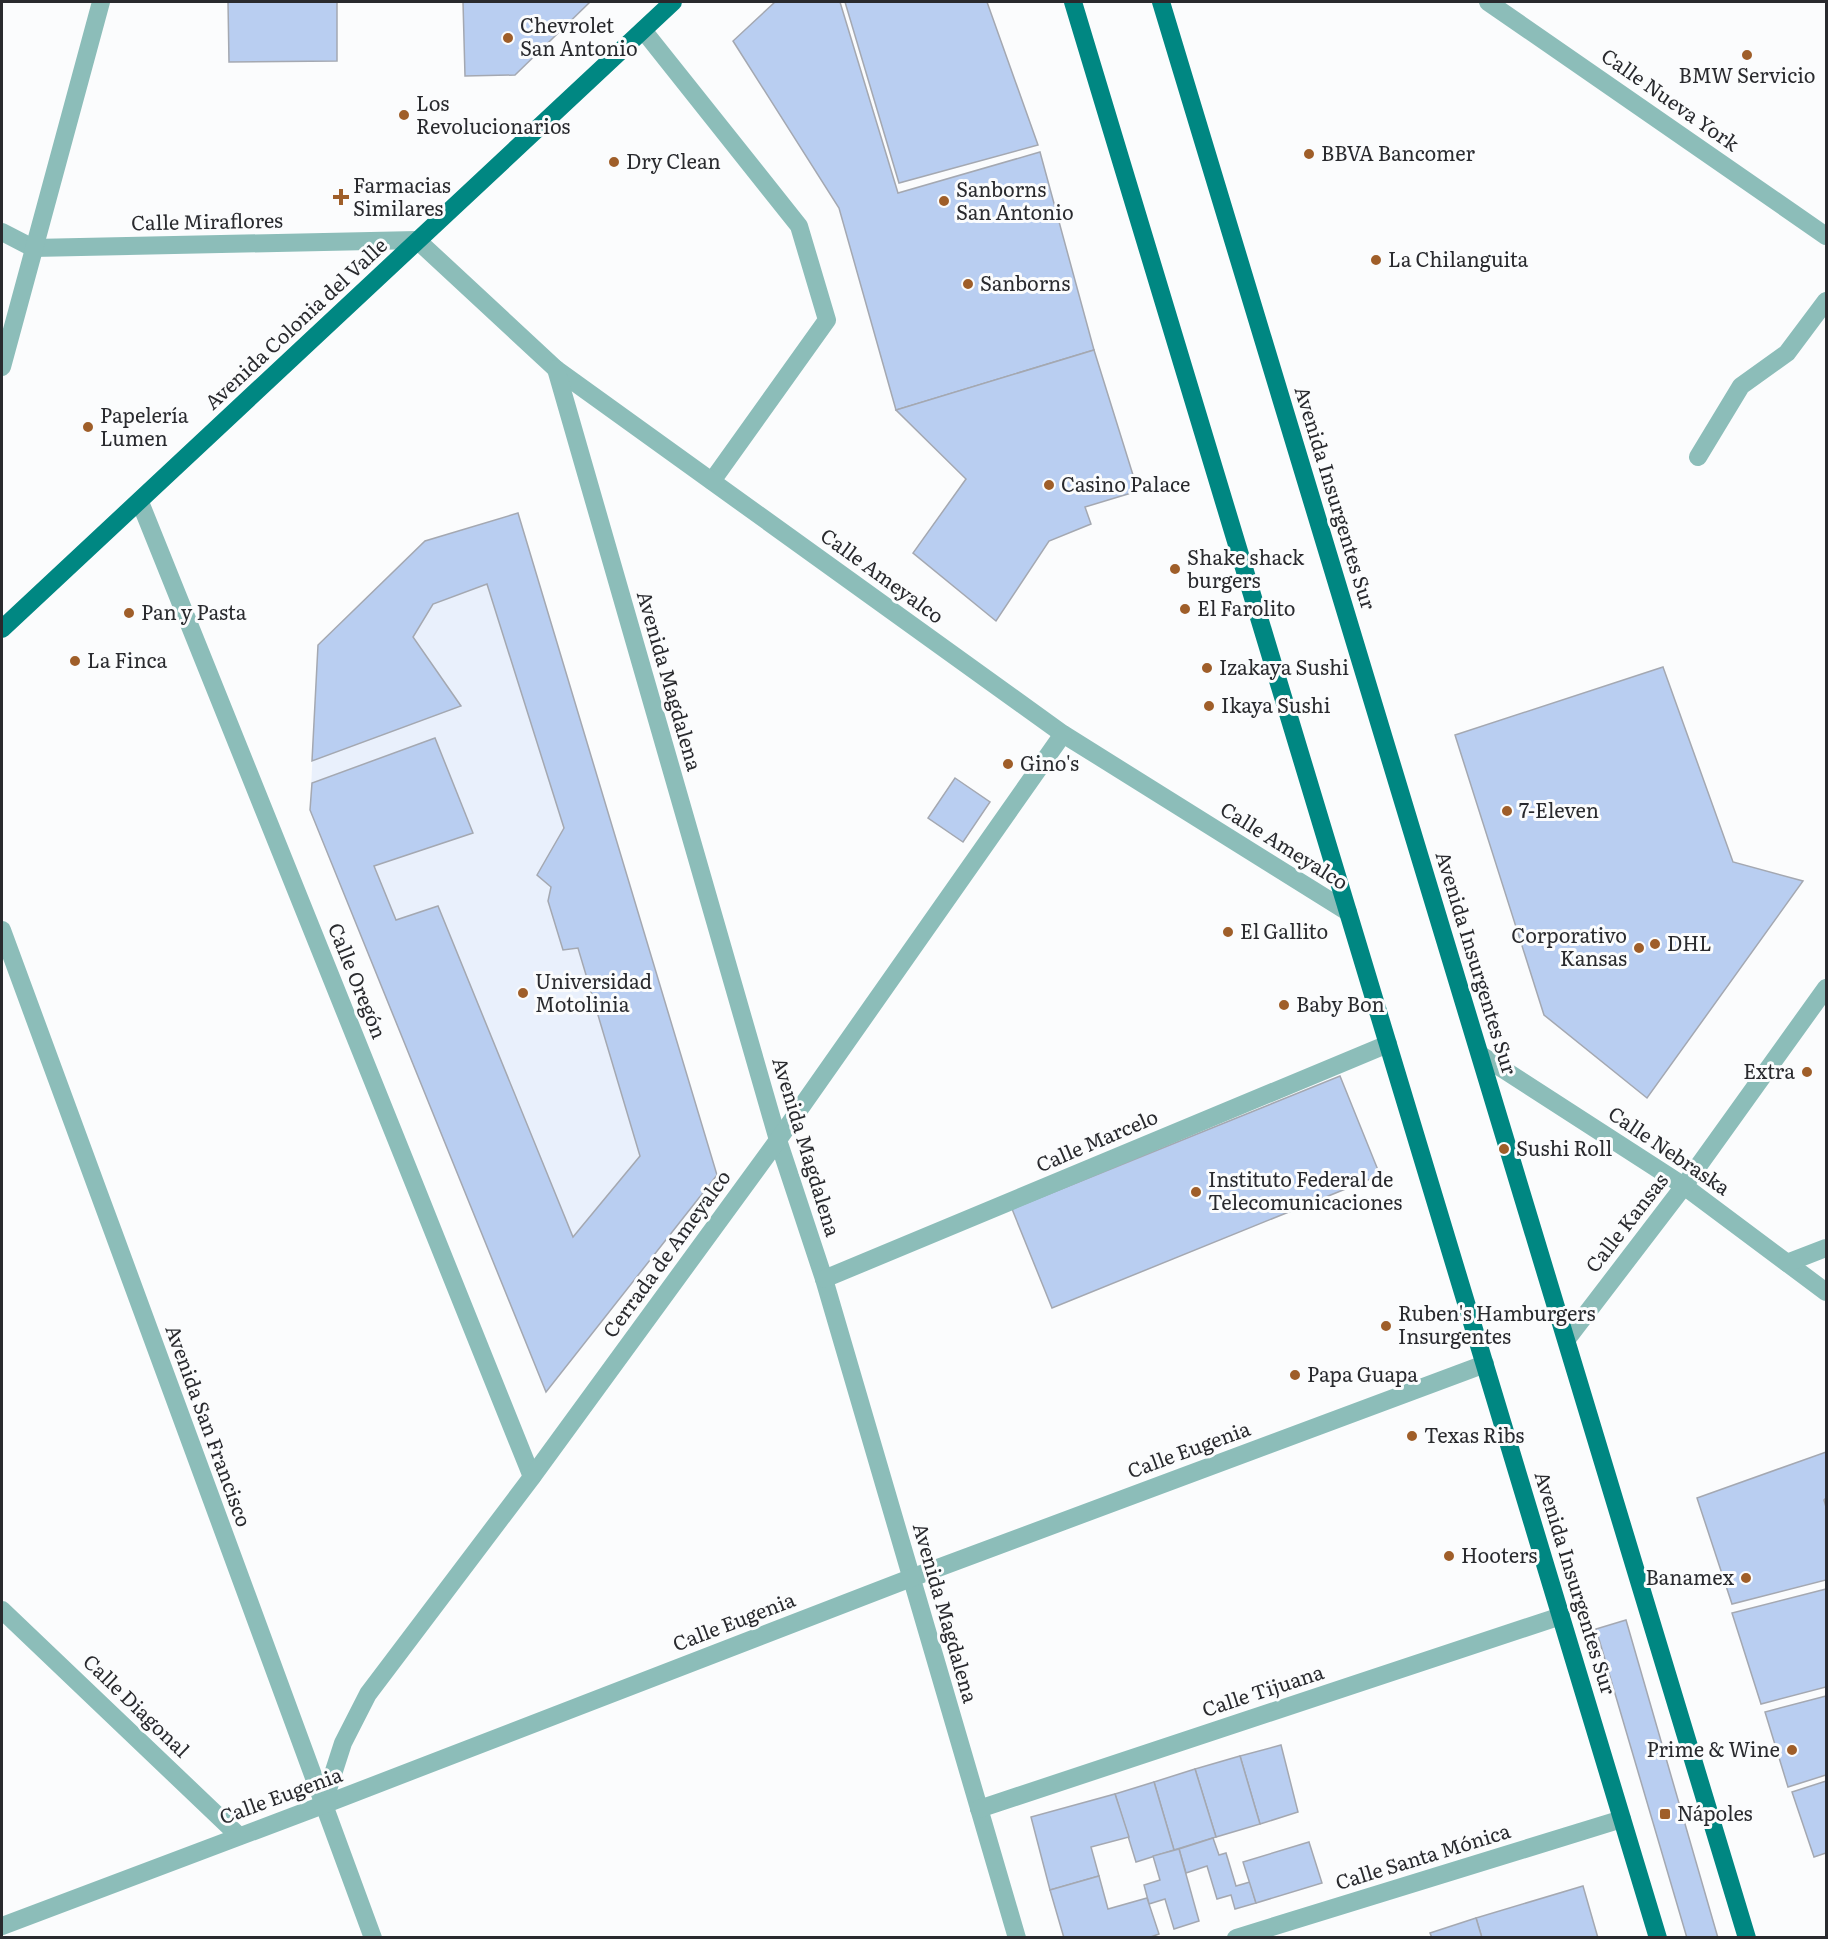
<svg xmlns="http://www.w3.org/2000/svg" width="1828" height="1939" viewBox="0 0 1828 1939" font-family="Literata,serif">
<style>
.built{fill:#e9f0fc}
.building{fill:#b9cef1;stroke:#a4a8b1;stroke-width:1.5}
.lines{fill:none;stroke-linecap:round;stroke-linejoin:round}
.minor{stroke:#8cbdb9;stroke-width:18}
.major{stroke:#008782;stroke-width:18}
.poi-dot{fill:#9f5e29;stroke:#fbfcfd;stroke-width:2}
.labels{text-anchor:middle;stroke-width:6;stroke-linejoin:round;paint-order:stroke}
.poi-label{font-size:20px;fill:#292a2e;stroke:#fbfcfd;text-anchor:start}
.street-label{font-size:20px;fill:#292a2e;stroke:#fbfcfd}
</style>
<rect width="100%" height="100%" fill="#fbfcfd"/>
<path class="built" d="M518,513L717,1175L546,1392L310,810L318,645L425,541Z"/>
<g class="building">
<path d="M228,2H337V61L229,62Z"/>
<path d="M463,2H590L515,75L465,76Z"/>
<path d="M775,2H840L898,193L1040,152L1094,350L896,410L839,208L733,41Z"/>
<path d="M845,2H987L1038,145L899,183Z"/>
<path d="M1094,350L1138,491L1085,507L1091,524L1049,541L996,621L913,553L966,479L896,410Z"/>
<path d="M518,513L717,1175L546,1392L310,810L312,783L435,738L473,833L374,866L396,920L438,906L573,1237L640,1156L578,948L563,950L548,901L551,887L537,875L564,828L487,584L433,604L413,637L461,706L312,761L318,645L425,541Z"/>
<path d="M1663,667L1733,862L1803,881L1647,1098L1544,1015L1455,735Z"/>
<path d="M955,778L990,802L963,842L928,818Z"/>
<path d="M1340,1076L1380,1175L1052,1308L1012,1209Z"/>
<path d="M1826,1452V1498L1824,1500L1826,1507V1580L1732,1604L1697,1498Z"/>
<path d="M1826,1589V1687L1761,1704L1732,1613Z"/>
<path d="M1626,1620L1718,1938H1687L1596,1629Z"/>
<path d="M1826,1696V1775L1788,1787L1765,1712Z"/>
<path d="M1281,1745L1298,1812L1260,1824L1240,1756Z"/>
<path d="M1240,1756L1260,1824L1216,1837L1195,1769Z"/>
<path d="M1195,1769L1216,1837L1174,1850L1154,1782Z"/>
<path d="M1826,1781V1853L1814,1857L1792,1792Z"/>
<path d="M1154,1782L1174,1850L1136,1862L1115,1794Z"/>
<path d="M1115,1794L1129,1837L1091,1847L1099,1876L1050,1890L1031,1817Z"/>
<path d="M1213,1838L1219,1855L1226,1853L1236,1886L1250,1882L1256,1903L1235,1909L1231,1895L1217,1899L1207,1866L1186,1873L1179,1849Z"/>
<path d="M1309,1842L1322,1883L1256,1903L1243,1862Z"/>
<path d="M1179,1849L1199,1921L1174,1929L1165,1899L1149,1904L1144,1885L1160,1880L1153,1856Z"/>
<path d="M1099,1876L1108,1909L1147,1898L1159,1934L1148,1938H1064L1050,1890Z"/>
<path d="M1583,1886L1598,1938H1482L1476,1918Z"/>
<path d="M1476,1918L1482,1938H1432L1430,1933Z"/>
</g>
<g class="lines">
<g class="minor">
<path d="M1488,2L1826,236"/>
<path d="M643,30L799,226L827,320L712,481"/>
<path d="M2,232L33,248L417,240L556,369L1063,734L1348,912"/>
<path d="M2,367L101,2"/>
<path d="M556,369L778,1140L824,1279L1017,1938"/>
<path d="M1698,457L1741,386L1787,353L1826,301"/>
<path d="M140,502L532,1477"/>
<path d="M2,930L373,1938"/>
<path d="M1481,1055L1684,1186L1826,1292"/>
<path d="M1787,1263L1826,1248"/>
<path d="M824,1279L1388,1044"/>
<path d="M1567,1339L1684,1186L1826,988"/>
<path d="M2,1610L239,1836"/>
<path d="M323,1805L343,1743L368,1694L532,1477L778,1140L1063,734"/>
<path d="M979,1809L1561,1616"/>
<path d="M2,1926L323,1805L911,1578L1485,1364"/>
<path d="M1236,1938L1622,1819"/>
</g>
<g class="major">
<path d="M1073,2L1658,1938"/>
<path d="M1161,2L1747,1938"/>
<path d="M2,629L673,2"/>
</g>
</g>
<g class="poi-dot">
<circle cx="508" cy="38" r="6"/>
<circle cx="1747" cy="55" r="6"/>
<circle cx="404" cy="115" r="6"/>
<circle cx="1309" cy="154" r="6"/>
<circle cx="614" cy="162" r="6"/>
<path d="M338 188h6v6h6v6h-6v6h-6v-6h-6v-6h6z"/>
<circle cx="944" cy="201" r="6"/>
<circle cx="1376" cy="260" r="6"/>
<circle cx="968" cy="284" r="6"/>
<circle cx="88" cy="427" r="6"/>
<circle cx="1049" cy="485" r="6"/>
<circle cx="1175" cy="569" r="6"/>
<circle cx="1185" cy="609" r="6"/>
<circle cx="129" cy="613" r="6"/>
<circle cx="75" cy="661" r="6"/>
<circle cx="1207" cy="668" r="6"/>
<circle cx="1209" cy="706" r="6"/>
<circle cx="1008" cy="764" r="6"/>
<circle cx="1507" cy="811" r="6"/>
<circle cx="1228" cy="932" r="6"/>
<circle cx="1655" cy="944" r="6"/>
<circle cx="1639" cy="948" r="6"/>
<circle cx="523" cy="993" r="6"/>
<circle cx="1284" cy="1005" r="6"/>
<circle cx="1807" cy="1072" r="6"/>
<circle cx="1504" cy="1149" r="6"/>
<circle cx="1196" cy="1192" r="6"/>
<circle cx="1386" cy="1326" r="6"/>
<circle cx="1295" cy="1375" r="6"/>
<circle cx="1412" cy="1436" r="6"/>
<circle cx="1449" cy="1556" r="6"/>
<circle cx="1746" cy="1578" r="6"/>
<circle cx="1792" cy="1750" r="6"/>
<rect x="1659" y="1808" width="12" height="12" rx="3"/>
</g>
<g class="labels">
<g class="poi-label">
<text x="520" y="33">Chevrolet<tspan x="520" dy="23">San Antonio</tspan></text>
<text x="1747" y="83" text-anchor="middle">BMW Servicio</text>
<text x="416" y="111">Los<tspan x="416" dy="23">Revolucionarios</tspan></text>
<text x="1321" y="161">BBVA Bancomer</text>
<text x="626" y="169">Dry Clean</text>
<text x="353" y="193">Farmacias<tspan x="353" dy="23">Similares</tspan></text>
<text x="956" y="197">Sanborns<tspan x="956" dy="23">San Antonio</tspan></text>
<text x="1388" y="267">La Chilanguita</text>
<text x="980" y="291">Sanborns</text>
<text x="100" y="423">Papelería<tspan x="100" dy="23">Lumen</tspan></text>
<text x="1061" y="492">Casino Palace</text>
<text x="1187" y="565">Shake shack<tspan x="1187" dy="23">burgers</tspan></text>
<text x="1197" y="616">El Farolito</text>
<text x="141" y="620">Pan y Pasta</text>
<text x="87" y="668">La Finca</text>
<text x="1219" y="675">Izakaya Sushi</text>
<text x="1221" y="713">Ikaya Sushi</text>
<text x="1020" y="771">Gino's</text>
<text x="1519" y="818">7-Eleven</text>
<text x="1240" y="939">El Gallito</text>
<text x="1627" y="943" text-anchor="end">Corporativo<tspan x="1627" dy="23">Kansas</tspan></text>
<text x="1667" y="951">DHL</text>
<text x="535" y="989">Universidad<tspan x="535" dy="23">Motolinia</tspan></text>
<text x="1296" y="1012">Baby Bon</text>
<text x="1795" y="1079" text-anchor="end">Extra</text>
<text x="1516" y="1156">Sushi Roll</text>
<text x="1208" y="1187">Instituto Federal de<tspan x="1208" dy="23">Telecomunicaciones</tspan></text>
<text x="1398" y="1321">Ruben's Hamburgers<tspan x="1398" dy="23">Insurgentes</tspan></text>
<text x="1307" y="1382">Papa Guapa</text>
<text x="1424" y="1443">Texas Ribs</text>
<text x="1461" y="1563">Hooters</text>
<text x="1734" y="1585" text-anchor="end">Banamex</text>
<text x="1780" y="1757" text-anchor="end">Prime &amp; Wine</text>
<text x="1677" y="1821">Nápoles</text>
</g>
<g class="street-label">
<text transform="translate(1670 100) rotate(35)" y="7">Calle Nueva York</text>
<text transform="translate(207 222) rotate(-1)" y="7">Calle Miraflores</text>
<text transform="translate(296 324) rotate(-43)" y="7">Avenida Colonia del Valle</text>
<text transform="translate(1335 498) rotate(73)" y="7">Avenida Insurgentes Sur</text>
<text transform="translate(882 576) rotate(36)" y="7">Calle Ameyalco</text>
<text transform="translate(669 681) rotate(74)" y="7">Avenida Magdalena</text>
<text transform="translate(1284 846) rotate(32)" y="7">Calle Ameyalco</text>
<text transform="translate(1476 963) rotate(73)" y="7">Avenida Insurgentes Sur</text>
<text transform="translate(357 981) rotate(68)" y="7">Calle Oregón</text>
<text transform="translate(1097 1141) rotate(-23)" y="7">Calle Marcelo</text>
<text transform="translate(806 1147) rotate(73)" y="7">Avenida Magdalena</text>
<text transform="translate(1669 1151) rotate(34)" y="7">Calle Nebraska</text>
<text transform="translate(1627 1223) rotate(-52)" y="7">Calle Kansas</text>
<text transform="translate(667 1254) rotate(-54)" y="7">Cerrada de Ameyalco</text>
<text transform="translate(208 1426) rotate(70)" y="7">Avenida San Francisco</text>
<text transform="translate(1189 1450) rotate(-20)" y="7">Calle Eugenia</text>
<text transform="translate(1575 1583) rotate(73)" y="7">Avenida Insurgentes Sur</text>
<text transform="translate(945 1613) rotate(74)" y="7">Avenida Magdalena</text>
<text transform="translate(734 1622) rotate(-21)" y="7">Calle Eugenia</text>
<text transform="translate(1263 1691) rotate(-18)" y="7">Calle Tijuana</text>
<text transform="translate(136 1706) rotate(44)" y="7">Calle Diagonal</text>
<text transform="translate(281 1796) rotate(-20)" y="7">Calle Eugenia</text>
<text transform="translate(1423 1857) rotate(-17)" y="7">Calle Santa Mónica</text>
</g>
</g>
<rect width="1828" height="1939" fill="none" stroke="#292a2e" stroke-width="6"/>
</svg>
